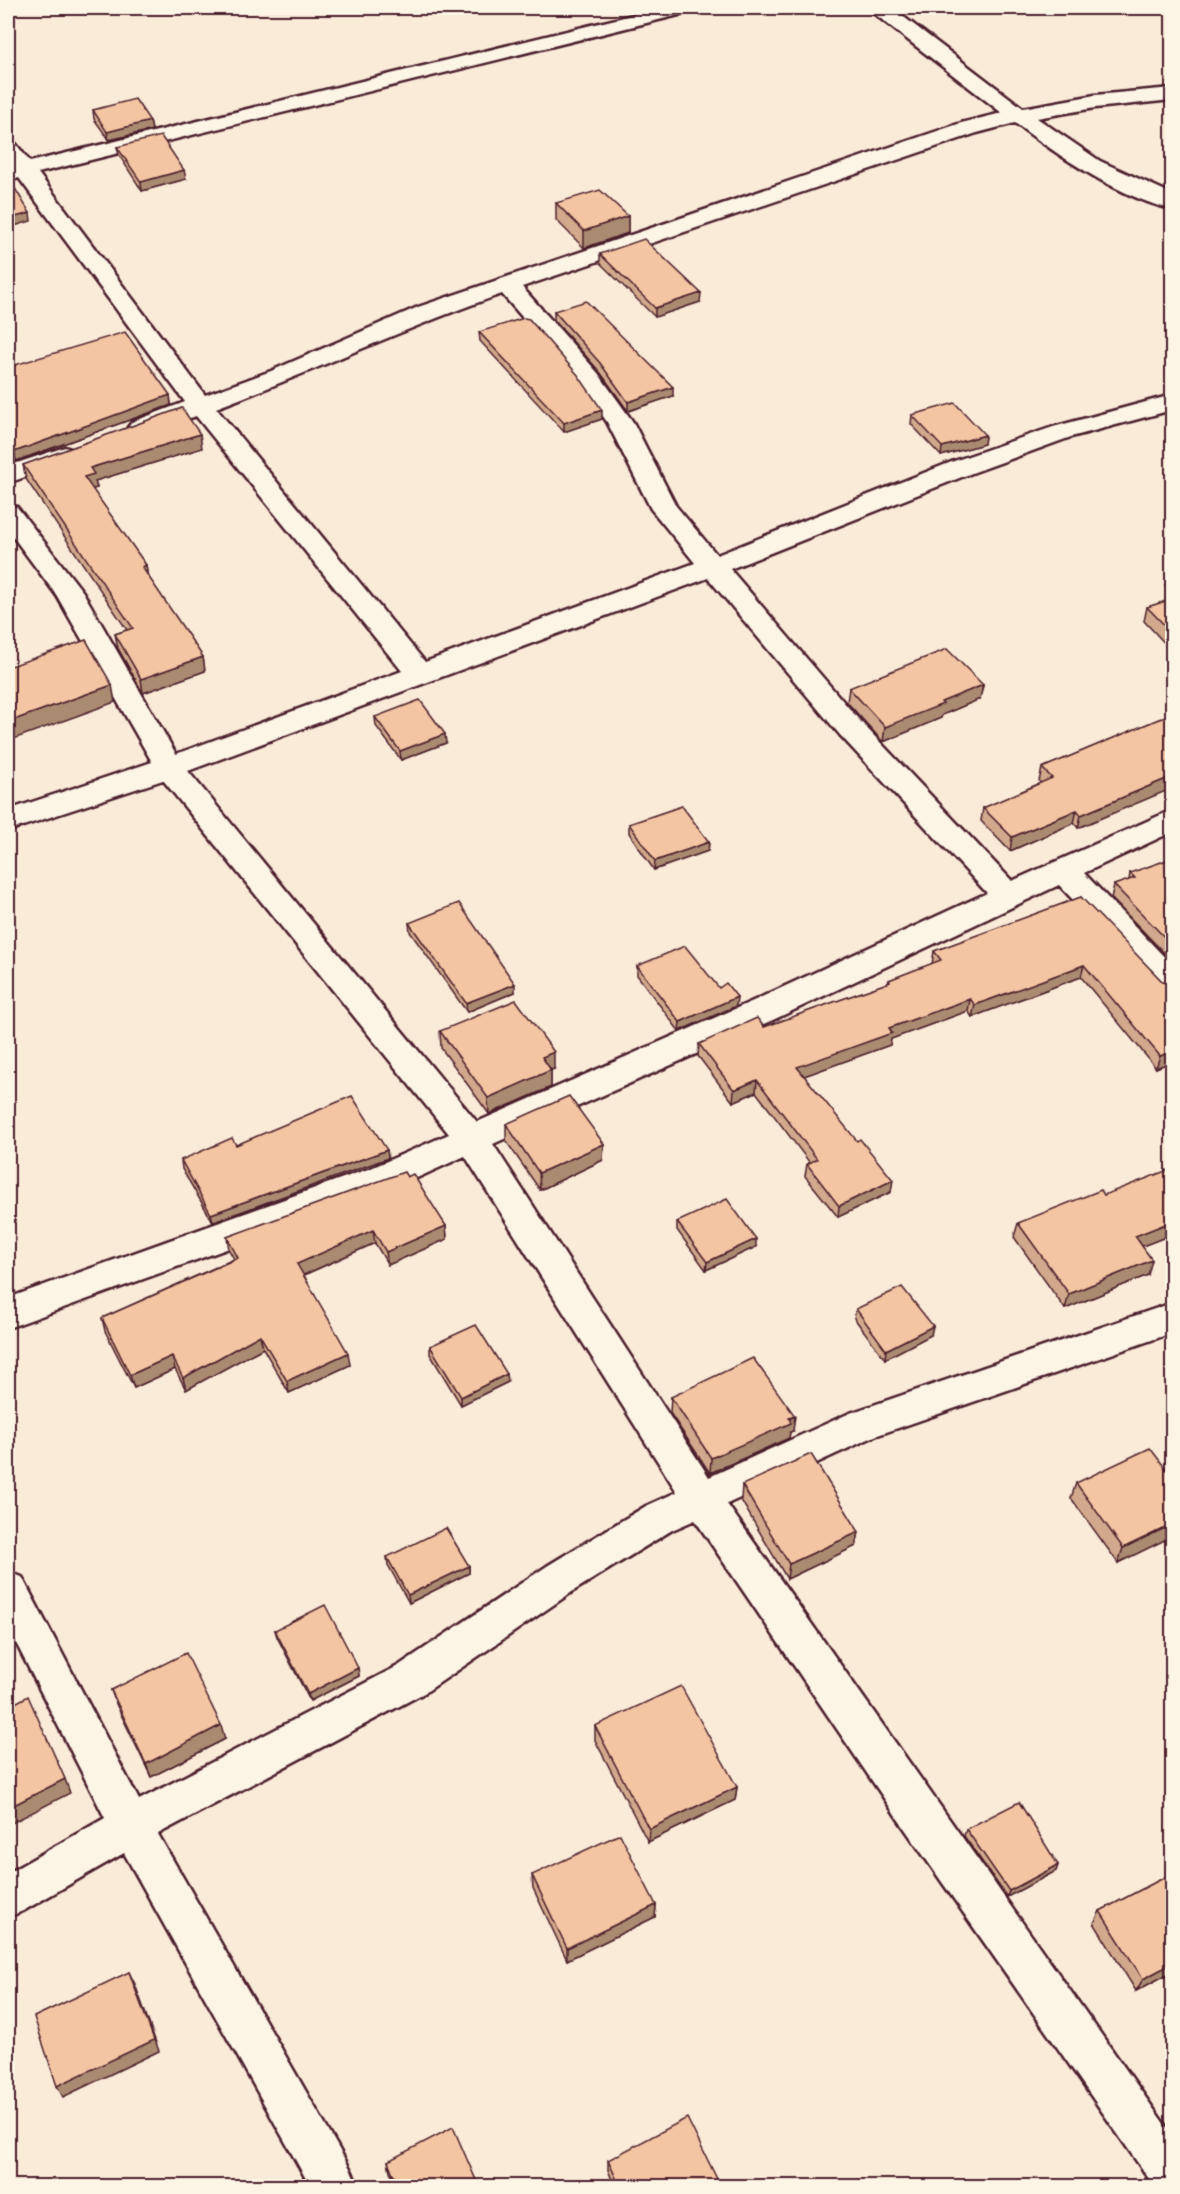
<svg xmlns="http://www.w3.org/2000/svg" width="1180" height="2194" viewBox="0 0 1180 2194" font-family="'Indie Flower',sans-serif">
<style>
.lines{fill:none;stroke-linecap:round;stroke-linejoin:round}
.street-casing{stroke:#4a1f2b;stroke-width:5}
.street{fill:#fcf5e5;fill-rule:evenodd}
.wall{fill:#d2a98c;stroke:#4a1f2b;stroke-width:1.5}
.shaded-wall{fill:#ab8a72;stroke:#4a1f2b;stroke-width:1.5}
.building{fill:#f4c5a3;stroke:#4a1f2b;stroke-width:1.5}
</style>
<rect width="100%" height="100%" fill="#faebd8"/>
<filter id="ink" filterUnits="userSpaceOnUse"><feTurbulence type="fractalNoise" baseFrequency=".0167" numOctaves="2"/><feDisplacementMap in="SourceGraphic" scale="12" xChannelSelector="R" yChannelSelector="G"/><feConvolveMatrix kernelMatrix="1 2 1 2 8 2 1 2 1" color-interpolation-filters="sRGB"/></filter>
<g filter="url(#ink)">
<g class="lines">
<g class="street-casing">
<g id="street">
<path d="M661,8H694L691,12L38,173L205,395L271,371L418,307L961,123L1002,113L872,12L869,8H892L1023,108L1095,95L1172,88V100L1095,108L1037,118L1100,161L1172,194V209C1122,199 1056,154 1015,123L977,133L522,287L598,373L633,422L676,506L717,555L954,461L1053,427L1172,395V410L1071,437L972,473L730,569L860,721L1012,881L1172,810V832L1084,873L1172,965V997L1161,993L1059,885L775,1019L493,1144L709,1477L850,1413L1172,1303V1333L875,1436L727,1504L1172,2135V2186H1154L898,1819L695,1520L672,1530L575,1590L426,1692L158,1834L351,2170L358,2186H310L124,1853L23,1911L8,1917V1873L105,1818L8,1627V1572L22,1577L139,1800L398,1666L547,1566L646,1506L677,1492L465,1156L395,1188L8,1328V1298L371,1168L449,1134L163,780L8,831V810L152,762L57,596L8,530V505L17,507L83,592L176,754L402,671L196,416C177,422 152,437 132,432L128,427L132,422L185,402L19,178L8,181V167H10L8,163V142L16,144L30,162ZM502,294L580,383L607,422L651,509L695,563L425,662L216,408C313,372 405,327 502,294ZM708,578L840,735L987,893L753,1001L477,1122L188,771Z"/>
<path d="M65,447L74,450L78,455L74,460L8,483V466Z"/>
</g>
</g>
<use href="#street" class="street"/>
</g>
<g class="wall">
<path d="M93,110L150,121L152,130L109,140L94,119Z"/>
<path d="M117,147L186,179L142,191L119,155Z"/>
<path d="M556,203L628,216V233L584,248L556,220Z"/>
<path d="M600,254L700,302L655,317L600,263Z"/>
<path d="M554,311L673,396L628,411L600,372L554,320Z"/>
<path d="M479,332L602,419L564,432L480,341Z"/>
<path d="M8,367L170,395L171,405L16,461L8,448Z"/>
<path d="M912,415L985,435L984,444L941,456L911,424Z"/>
<path d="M202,448L95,481L97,488L92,489L146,565L147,575L203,657L205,671L143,693L118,648L115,634L127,630L26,479L23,465Z"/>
<path d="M1173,570V593L1165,586L1169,572Z"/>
<path d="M1173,599V652L1144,621L1147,607Z"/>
<path d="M983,685L980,699L942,715L941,718L883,742L847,702L849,688Z"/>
<path d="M375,717L446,743L401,760L376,726Z"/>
<path d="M1159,719L1078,828L1074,823L1010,851L981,821L983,808L1041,783L1039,781L1042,768Z"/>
<path d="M629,824L709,842L708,851L654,870L629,833Z"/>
<path d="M1173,858V962L1111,898L1114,885L1129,880L1130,873Z"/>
<path d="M1081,897L1173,1061L1156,1068L1081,977L972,1017L968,1011L891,1039L890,1045L804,1076L891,1192L838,1217L805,1176L807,1164L810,1163L756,1092L733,1102L698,1056L699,1044L764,1027L888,983L889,980L932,964L934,951Z"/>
<path d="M409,923L515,992L467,1012L410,932Z"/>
<path d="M637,966L719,988L736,1006L679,1031L637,975Z"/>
<path d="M440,1031L554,1069L551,1070V1087L489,1114L441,1048Z"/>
<path d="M506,1124L603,1160L540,1190L506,1141Z"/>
<path d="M236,1145L387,1150L388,1158L213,1222L182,1169L181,1160Z"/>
<path d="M407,1177L446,1226L447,1239L388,1265L375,1243L304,1275L350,1365L289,1393L263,1348L186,1390L175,1369L134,1388L105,1331L102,1318L234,1259L229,1250L227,1237Z"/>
<path d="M1104,1195L1173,1234L1142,1246L1148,1275L1065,1309L1014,1237L1018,1223Z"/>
<path d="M677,1222L756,1247L706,1270L677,1230Z"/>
<path d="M856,1309L931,1335L885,1359L854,1318Z"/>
<path d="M430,1346L508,1382L461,1405L430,1354Z"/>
<path d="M671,1397L793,1431L790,1432L789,1438L710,1473L670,1413Z"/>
<path d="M1173,1478L1118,1563L1071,1498L1076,1483Z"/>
<path d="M742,1485L859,1532L856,1546L787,1579L741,1500Z"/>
<path d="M387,1557L469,1566V1573L409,1603L388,1565Z"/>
<path d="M275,1630L358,1668L359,1676L310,1701L277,1637Z"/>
<path d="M111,1690L225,1739L151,1777L116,1704Z"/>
<path d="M595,1726L737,1787L735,1800L648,1842L595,1740Z"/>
<path d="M966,1829L1058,1865L1056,1871L1007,1897L964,1836Z"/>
<path d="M1173,1873V1971L1136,1991L1094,1923L1100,1911Z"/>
<path d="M532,1875L656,1905L655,1917L567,1960L533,1888Z"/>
<path d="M608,2160L721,2187H615L608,2170Z"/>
<path d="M388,2161L479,2187H396L390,2171Z"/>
</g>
<g class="shaded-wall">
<path d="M150,121L152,130L109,140L107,132Z"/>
<path d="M184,170L186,179L142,191L141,182Z"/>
<path d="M30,213L31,221L8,228V219Z"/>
<path d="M628,216V233L584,248V231Z"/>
<path d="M701,293L700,302L655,317V308Z"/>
<path d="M673,387V396L628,411V402Z"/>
<path d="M170,395L171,405L16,461L14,452Z"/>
<path d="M602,410V419L564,432V423Z"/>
<path d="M200,434L202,448L95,481L97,488L86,491L84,477L90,468Z"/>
<path d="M985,435L984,444L941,456L942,447Z"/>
<path d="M146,565L148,579L142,567Z"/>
<path d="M203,657L205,671L143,693L141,679Z"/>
<path d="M112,685L115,702L8,741V722Z"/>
<path d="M983,685L980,699L942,715L941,718L883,742L885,727L941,702Z"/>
<path d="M445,734L446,743L401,760L400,751Z"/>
<path d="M1173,776V788L1078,828L1081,815Z"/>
<path d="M1077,810L1074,823L1010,851L1012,837Z"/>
<path d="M709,842L708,851L654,870L655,861Z"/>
<path d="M1084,965L1081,977L972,1017L975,1005Z"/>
<path d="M515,984V992L467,1012L466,1003Z"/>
<path d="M737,997L736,1006L679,1031L680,1022Z"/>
<path d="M970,999L968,1011L891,1039L890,1045L796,1079L797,1067L889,1028Z"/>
<path d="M1173,1051V1061L1156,1068L1160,1056Z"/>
<path d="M554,1052V1069L542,1074V1057Z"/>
<path d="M551,1070V1087L489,1114L488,1098Z"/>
<path d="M757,1080L756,1092L733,1102L734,1090Z"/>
<path d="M604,1144L603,1160L540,1190L539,1173Z"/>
<path d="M387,1150L388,1158L213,1222L211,1214Z"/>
<path d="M893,1180L891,1192L838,1217L839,1206Z"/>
<path d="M1173,1221V1234L1130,1251L1135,1236Z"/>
<path d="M446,1226L447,1239L388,1265L386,1252Z"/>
<path d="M373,1230L375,1243L299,1277L297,1264Z"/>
<path d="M756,1239V1247L706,1270L707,1262Z"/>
<path d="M1152,1260L1148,1275L1065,1309L1069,1294Z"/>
<path d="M933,1326L931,1335L885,1359L886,1350Z"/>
<path d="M260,1335L263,1348L186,1390L183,1378Z"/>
<path d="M348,1353L350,1365L289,1393L287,1381Z"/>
<path d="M172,1356L175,1369L134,1388L130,1375Z"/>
<path d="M507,1374L508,1382L461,1405V1397Z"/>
<path d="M795,1416L793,1431L790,1432L789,1438L710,1473L711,1458Z"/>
<path d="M1173,1524V1536L1118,1563L1123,1548Z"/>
<path d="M859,1532L856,1546L787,1579L789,1564Z"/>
<path d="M469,1566V1573L409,1603L408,1595Z"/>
<path d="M358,1668L359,1676L310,1701L308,1694Z"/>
<path d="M221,1725L225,1739L151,1777L146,1764Z"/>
<path d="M65,1779L70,1793L8,1825V1808Z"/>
<path d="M737,1787L735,1800L648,1842L649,1829Z"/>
<path d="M1058,1865L1056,1871L1007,1897L1009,1891Z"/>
<path d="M656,1905L655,1917L567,1960V1948Z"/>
<path d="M1173,1963V1971L1136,1991L1143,1979Z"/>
<path d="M129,1972L135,1984L159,2051L63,2097L57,2086Z"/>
</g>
<g class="building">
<path d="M135,99L150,121L107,132L93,110Z"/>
<path d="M161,136L184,170L141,182L117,147Z"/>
<path d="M8,177L30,213L8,219Z"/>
<path d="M600,190L628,216L584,231L556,203Z"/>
<path d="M644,239L701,293L655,308L600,254Z"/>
<path d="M586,301L673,387L628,402L600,363L554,311Z"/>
<path d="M524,318L529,319L578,375L602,410L564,423L479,332Z"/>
<path d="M125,332L170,395L14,452L8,442V367Z"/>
<path d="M955,403L985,435L942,447L912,415Z"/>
<path d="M182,408L200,434L90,468L94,474L84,477L146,565L142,567L203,657L141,679L115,634L133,628L23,465Z"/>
<path d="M1173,599V634L1147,607Z"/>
<path d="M86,640L112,685L8,722V667Z"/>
<path d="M947,649L983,685L941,702L943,704L885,727L849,688Z"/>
<path d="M420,700L445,734L400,751L375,717Z"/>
<path d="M1173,715V776L1081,815L1077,810L1012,837L983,808L1052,778L1042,768L1159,719Z"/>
<path d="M682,806L709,842L655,861L629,824Z"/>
<path d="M1173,858V946L1114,885L1135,878L1130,873Z"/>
<path d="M1081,897L1163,982L1173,985V1051L1160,1056L1084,965L975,1005L970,999L889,1028L892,1033L797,1067L857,1141L860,1139L893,1180L839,1206L807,1164L817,1159L757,1080L734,1090L699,1044L757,1018L764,1027L890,982L889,980L941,960L934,951Z"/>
<path d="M459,903L515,984L466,1003L409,923Z"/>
<path d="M685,946L719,988L726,983L737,997L680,1022L637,966Z"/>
<path d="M516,1000L554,1052L542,1057L551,1070L488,1098L440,1031Z"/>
<path d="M352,1096L387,1150L211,1214L181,1160L232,1138L236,1145Z"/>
<path d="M569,1096L604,1144L539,1173L506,1124Z"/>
<path d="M1173,1168V1221L1135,1236L1152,1260L1069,1294L1018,1223L1101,1190L1104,1195Z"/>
<path d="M404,1172L407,1177L413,1174L446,1226L386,1252L373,1230L297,1264L348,1353L287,1381L260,1335L183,1378L172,1356L130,1375L102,1318L238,1258L227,1237Z"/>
<path d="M727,1199L756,1239L707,1262L677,1222Z"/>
<path d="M902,1287L933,1326L886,1350L856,1309Z"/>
<path d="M476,1325L507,1374L461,1397L430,1346Z"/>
<path d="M753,1358L795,1416L789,1418L791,1423L711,1458L671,1397Z"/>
<path d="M1150,1448L1173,1478V1524L1123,1548L1076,1483Z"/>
<path d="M811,1454L859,1532L789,1564L742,1485Z"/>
<path d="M446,1528L469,1566L408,1595L387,1557Z"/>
<path d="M325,1605L358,1668L308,1694L275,1630Z"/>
<path d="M186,1653L221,1725L146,1764L111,1690Z"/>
<path d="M681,1686L737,1787L649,1829L595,1726Z"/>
<path d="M28,1696L65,1779L8,1808V1707Z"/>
<path d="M1019,1802L1058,1865L1009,1891L966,1829Z"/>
<path d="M620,1834L656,1905L567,1948L532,1875Z"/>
<path d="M1173,1873V1963L1143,1979L1100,1911Z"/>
<path d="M129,1972L154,2040L57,2086L34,2017Z"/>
<path d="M687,2118L721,2187H620L608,2160Z"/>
<path d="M453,2127L479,2187H398L388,2161Z"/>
</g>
</g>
<rect width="1180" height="2194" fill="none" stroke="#fcf5e5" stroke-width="30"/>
<rect x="15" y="15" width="1150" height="2164" fill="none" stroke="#4a1f2b" stroke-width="2" filter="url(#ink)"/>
</svg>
